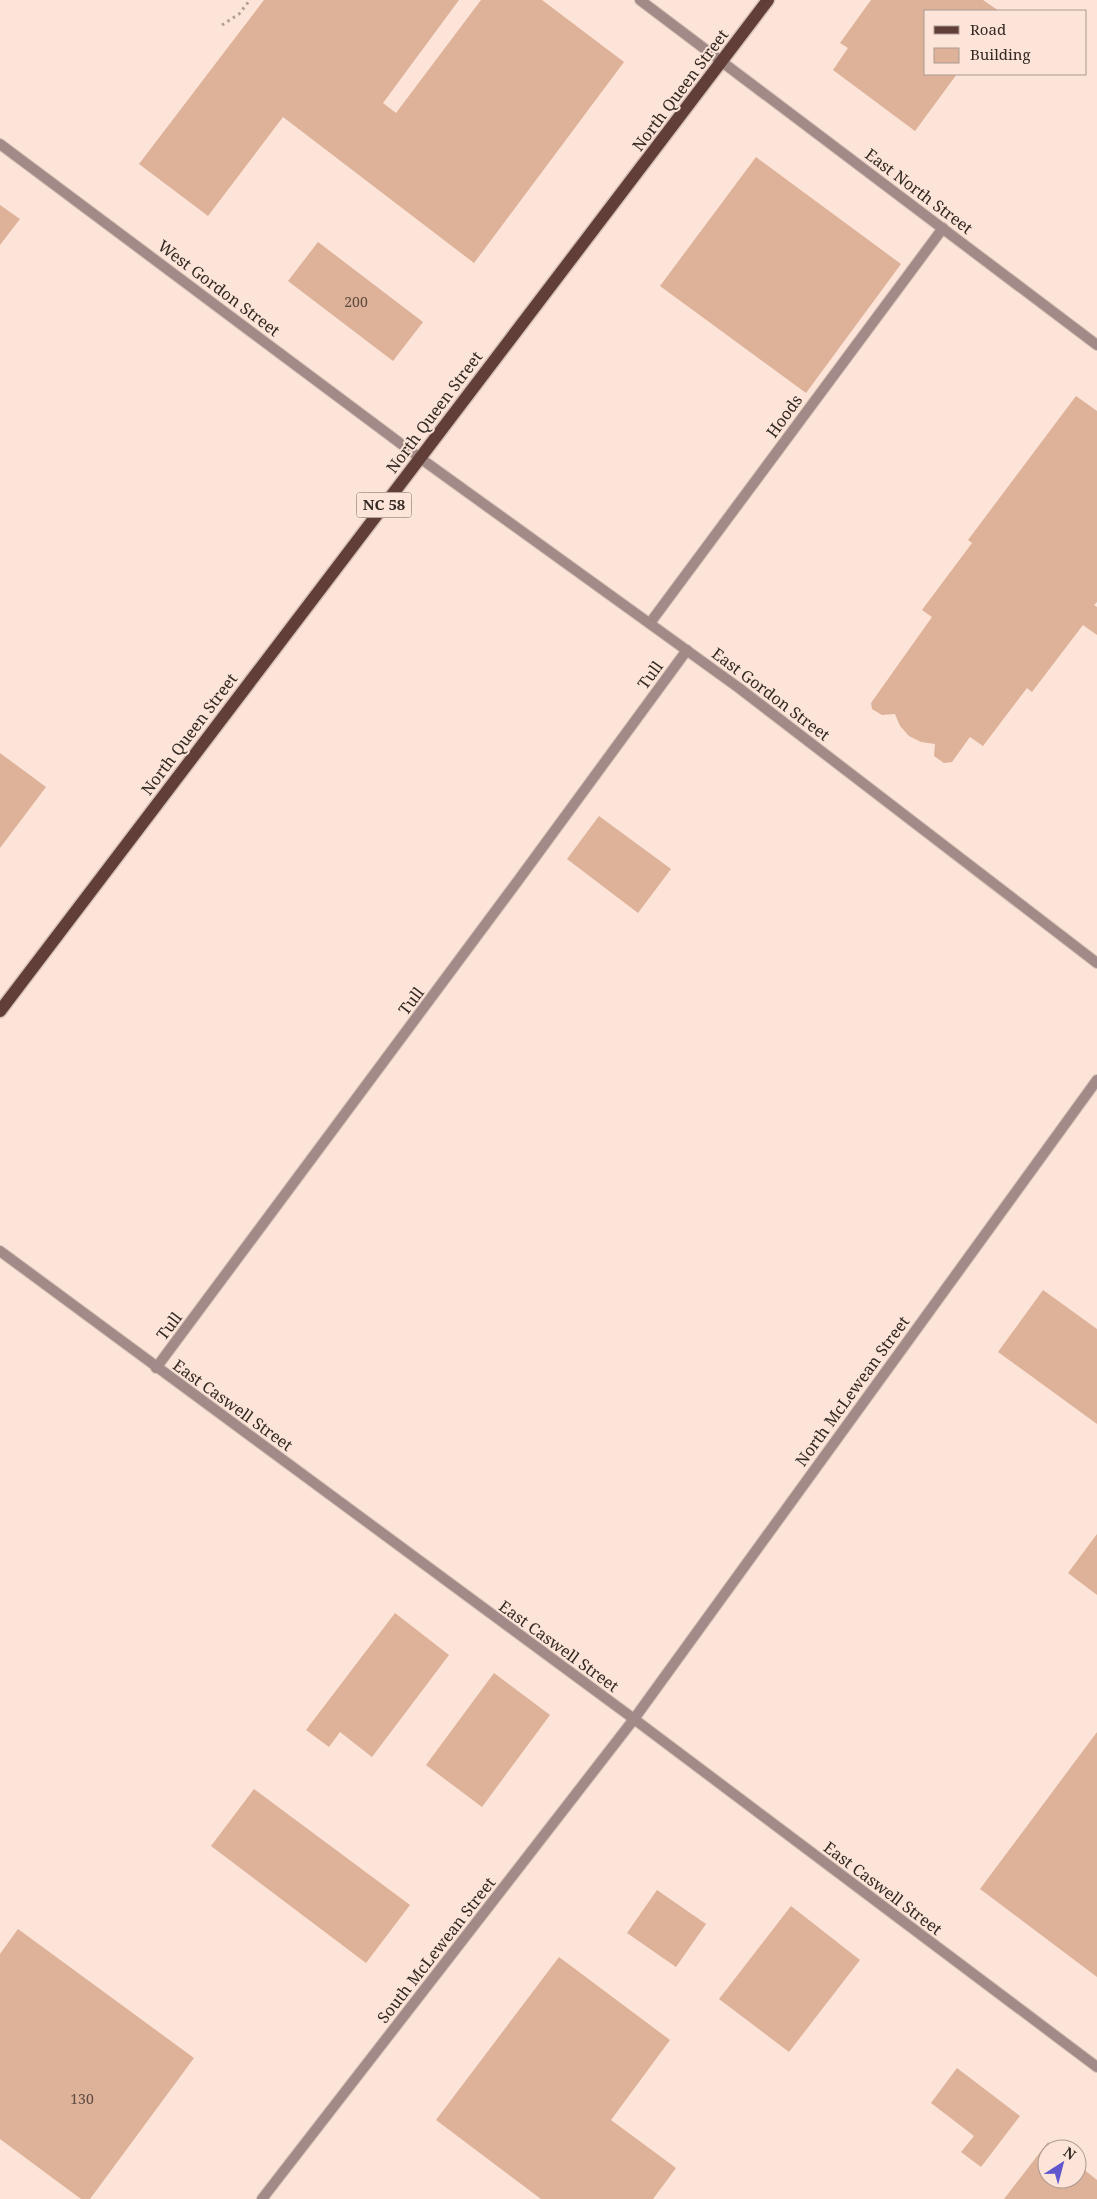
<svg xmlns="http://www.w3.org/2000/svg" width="1097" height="2199" viewBox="0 0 1097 2199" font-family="'Noto Serif',serif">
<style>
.building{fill:#deb199}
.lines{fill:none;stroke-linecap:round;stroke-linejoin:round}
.service-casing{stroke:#d8c2b7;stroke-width:12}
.minor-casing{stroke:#d8c2b7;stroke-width:12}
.primary-casing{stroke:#d8c2b7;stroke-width:15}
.path{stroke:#b19e94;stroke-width:3;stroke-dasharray:2.5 4;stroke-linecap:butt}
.service{stroke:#a18a87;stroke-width:10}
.minor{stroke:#a18a87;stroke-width:10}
.primary{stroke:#623e38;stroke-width:12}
.labels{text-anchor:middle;stroke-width:4;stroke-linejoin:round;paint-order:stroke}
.number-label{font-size:14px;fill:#5e4b40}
.shield{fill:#fce4d8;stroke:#6f6159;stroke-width:1}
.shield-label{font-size:15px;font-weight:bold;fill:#332923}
.street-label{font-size:16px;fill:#332923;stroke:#fce4d8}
</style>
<rect width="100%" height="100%" fill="#fce4d8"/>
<g class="building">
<path d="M264,0H459L383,103L396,113L481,0H542L624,62L474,263L283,117L208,216L139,164Z"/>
<path d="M871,0H983L999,11H926V74H957L915,131L833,70L848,48L840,43Z"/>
<path d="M756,157L901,264L806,393L660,286Z"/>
<path d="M0,205L20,219L0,245Z"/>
<path d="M318,242L423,322L393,361L288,281Z"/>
<path d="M1076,396L1097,411V602L1094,605L1097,607V635L1083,625L1032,692L1027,688L983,746L970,737L952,762L944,763L934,756L935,744L921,742L909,736L900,726L895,714L882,715L872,709L871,703L932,617L922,610L972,543L968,540Z"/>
<path d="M0,753L46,787L0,848Z"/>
<path d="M599,816L671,869L638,913L567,859Z"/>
<path d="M1043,1290L1097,1329V1424L998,1352Z"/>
<path d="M1097,1534V1595L1068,1573Z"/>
<path d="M395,1613L449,1655L372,1757L340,1732L329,1747L306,1730Z"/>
<path d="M494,1673L550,1715L482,1807L426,1765Z"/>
<path d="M1097,1732V1977L980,1889Z"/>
<path d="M254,1789L410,1905L366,1963L211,1846Z"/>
<path d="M657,1890L706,1924L676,1967L627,1933Z"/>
<path d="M791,1906L860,1960L789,2052L719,1999Z"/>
<path d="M18,1929L194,2058L90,2199H81L0,2139V1954Z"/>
<path d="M559,1957L670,2040L611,2120L676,2168L653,2199H541L436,2120Z"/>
<path d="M957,2068L1020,2116L981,2167L961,2152L974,2136L931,2103Z"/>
<path d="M1048,2142L1057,2149H1047V2179H1077V2164L1097,2180V2199H1004Z"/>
</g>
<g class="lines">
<g class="service-casing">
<g id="service">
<path d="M650,623L943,228"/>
<path d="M156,1368L517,882L687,650"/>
</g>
</g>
<g class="minor-casing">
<g id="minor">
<path d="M640,0L1097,345"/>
<path d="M0,144L420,458L739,688L1097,963"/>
<path d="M0,1251L634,1719L1097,2067"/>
<path d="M262,2199L634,1719L1097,1080"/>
</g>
</g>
<g class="primary-casing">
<path id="primary" d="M0,1011L768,0"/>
</g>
<path class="path" d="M222,25L239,14L250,0"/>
<use href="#service" class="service"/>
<use href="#minor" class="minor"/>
<use href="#primary" class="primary"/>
</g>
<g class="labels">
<g class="number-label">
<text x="356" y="307">200</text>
<text x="82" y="2104">130</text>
</g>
<rect class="shield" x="356.5" y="492.5" width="55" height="25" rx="4"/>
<g class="shield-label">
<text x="384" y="510">NC 58</text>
</g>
<g class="street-label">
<text transform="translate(680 90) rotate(-53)" y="6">North Queen Street</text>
<text transform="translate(919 191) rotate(37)" y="6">East North Street</text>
<text transform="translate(219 288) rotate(37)" y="6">West Gordon Street</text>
<text transform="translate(434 412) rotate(-53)" y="6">North Queen Street</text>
<text transform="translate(784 416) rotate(-54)" y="6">Hoods</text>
<text transform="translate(650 675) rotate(-54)" y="6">Tull</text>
<text transform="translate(771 694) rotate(37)" y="6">East Gordon Street</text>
<text transform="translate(189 734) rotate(-53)" y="6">North Queen Street</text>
<text transform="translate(411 1001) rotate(-53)" y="6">Tull</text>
<text transform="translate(169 1326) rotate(-53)" y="6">Tull</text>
<text transform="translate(852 1391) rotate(-54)" y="6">North McLewean Street</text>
<text transform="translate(233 1405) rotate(36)" y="6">East Caswell Street</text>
<text transform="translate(559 1646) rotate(36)" y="6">East Caswell Street</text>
<text transform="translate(883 1888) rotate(37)" y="6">East Caswell Street</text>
<text transform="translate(436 1950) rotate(-52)" y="6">South McLewean Street</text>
</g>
</g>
<rect x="924" y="10" width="162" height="65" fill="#fce4d8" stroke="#ac9990"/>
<rect x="934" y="26" width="25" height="8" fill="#623e38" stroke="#ac9990"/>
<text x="970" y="35" font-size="15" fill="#332923">Road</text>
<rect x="934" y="48" width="25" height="15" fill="#deb199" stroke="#ac9990"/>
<text x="970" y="60" font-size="15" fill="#332923">Building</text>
<g transform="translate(1062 2164) rotate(36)"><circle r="24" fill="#fce4d8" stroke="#ac9990"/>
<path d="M0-4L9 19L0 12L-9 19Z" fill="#6057cf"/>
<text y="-8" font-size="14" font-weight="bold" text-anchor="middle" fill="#332923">N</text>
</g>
</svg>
